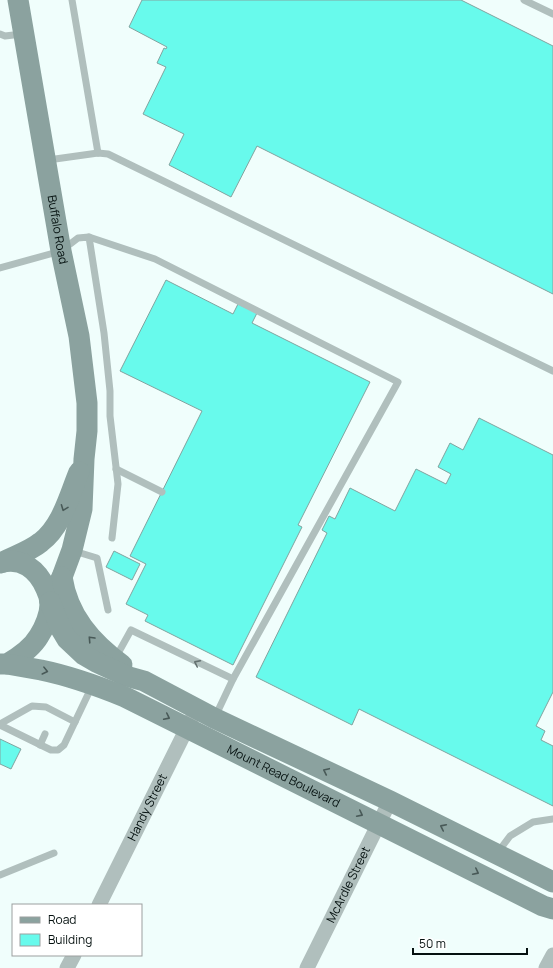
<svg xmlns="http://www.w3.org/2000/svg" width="553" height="968" viewBox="0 0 553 968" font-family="Manrope,sans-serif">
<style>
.building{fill:#68faec;stroke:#81a39f}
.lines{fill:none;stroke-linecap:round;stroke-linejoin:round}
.service{stroke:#b0bfbd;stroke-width:7}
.minor{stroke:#b0bfbd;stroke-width:15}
.secondary{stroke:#8ba29f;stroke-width:21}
.oneway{stroke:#485957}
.oneway2{stroke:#63706f}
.labels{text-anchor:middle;stroke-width:4;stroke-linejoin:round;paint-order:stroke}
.street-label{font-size:12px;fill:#04100f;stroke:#fff}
</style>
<rect width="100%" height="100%" fill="#f0fefc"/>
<g class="building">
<path d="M142,0H461L553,46V294L257,146L231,197L169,165L184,134L143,114L166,67L157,63L164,48L166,49L167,47L129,27Z"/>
<path d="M166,280L233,314L238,304L257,313L252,323L370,382L298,525L302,527L233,665L145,621L148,615L126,604L146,564L130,556L202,411L120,371Z"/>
<path d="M479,418L553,455V692L536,726L545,731L541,740L553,746V806L359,709L352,725L256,677L327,533L322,530L329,516L335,519L350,488L395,511L416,469L446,484L451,474L438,467L450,443L463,450Z"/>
<path d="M114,551L140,564L132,580L106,567Z"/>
<path d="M0,739L21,749L11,769L0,764Z"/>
</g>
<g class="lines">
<g class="service">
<path d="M72,0L98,153"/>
<path d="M524,0L553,14"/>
<path d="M0,34L5,36L22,34"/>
<path d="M48,160L98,153L108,154L553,371"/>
<path d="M89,237L155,259L398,382L233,679L215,717"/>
<path d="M0,268L61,251L78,238L89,237L104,333L110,391V416L118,484L112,538"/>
<path d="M116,469L162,492"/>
<path d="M74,551L97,558L108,610"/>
<path d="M116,657L131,630L233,679"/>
<path d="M0,724L32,706L46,707L75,722"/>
<path d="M0,725L51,750H58L64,745L92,686"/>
<path d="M40,745L45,734"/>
<path d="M498,852L510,836L533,822L553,819"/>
<path d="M0,875L54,853"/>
</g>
<g class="minor">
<path id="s1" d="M99,905L191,720"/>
<path d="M67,968L74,955"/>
<path id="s2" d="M307,968L390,801"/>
<path d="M546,968L553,955"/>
</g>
<g class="secondary">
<path id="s3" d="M18,0L61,251L79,336L87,403V431L84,459L82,509L72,550L62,577L50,601"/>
<path d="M3,562C15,556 30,551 41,542C62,526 69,496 79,472"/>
<path d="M0,563C21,556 38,570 46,589C48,593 50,599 50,604C50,614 45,627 39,636C32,648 19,657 7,664H1"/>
<path d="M62,577C68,616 91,642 122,665"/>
<path d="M50,602L61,629L67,639L84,655L96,662L126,676L144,681L214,718L390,801L553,882"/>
<path id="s4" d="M7,664C18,666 30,668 41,670C70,676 98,686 125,697L543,906L553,909"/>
</g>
</g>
<defs><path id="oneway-chevron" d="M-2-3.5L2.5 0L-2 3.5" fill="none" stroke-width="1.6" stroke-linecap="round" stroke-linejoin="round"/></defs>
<g class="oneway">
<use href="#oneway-chevron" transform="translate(64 508) rotate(111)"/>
<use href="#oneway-chevron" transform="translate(91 639) rotate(-133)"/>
<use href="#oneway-chevron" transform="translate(45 671) rotate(14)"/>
<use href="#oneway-chevron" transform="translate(167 717) rotate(26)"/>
<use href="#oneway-chevron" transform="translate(326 771) rotate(-155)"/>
<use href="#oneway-chevron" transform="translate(360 814) rotate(27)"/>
<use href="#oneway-chevron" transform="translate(443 827) rotate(-154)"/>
<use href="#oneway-chevron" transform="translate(476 872) rotate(27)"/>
</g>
<use class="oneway2" href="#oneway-chevron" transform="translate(197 663) rotate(-154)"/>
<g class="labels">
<g class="street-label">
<text dy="4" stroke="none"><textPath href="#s3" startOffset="233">Buffalo Road</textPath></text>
<text dy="4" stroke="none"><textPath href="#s4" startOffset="300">Mount Read Boulevard</textPath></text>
<text dy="4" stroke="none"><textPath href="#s1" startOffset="109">Handy Street</textPath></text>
<text dy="4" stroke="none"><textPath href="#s2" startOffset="93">McArdle Street</textPath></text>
</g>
</g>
<rect x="12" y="904" width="130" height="52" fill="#ffffff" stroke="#9b9f9f"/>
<rect x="20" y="917" width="20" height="6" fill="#8ba29f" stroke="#9b9f9f"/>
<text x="48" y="924" font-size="12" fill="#04100f">Road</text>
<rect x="20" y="934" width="20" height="12" fill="#68faec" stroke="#9b9f9f"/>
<text x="48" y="944" font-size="12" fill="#04100f">Building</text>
<path d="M413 948v6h114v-6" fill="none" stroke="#04100f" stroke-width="2"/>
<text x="419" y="948" font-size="12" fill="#04100f" stroke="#ffffff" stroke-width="3" paint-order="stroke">50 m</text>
</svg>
